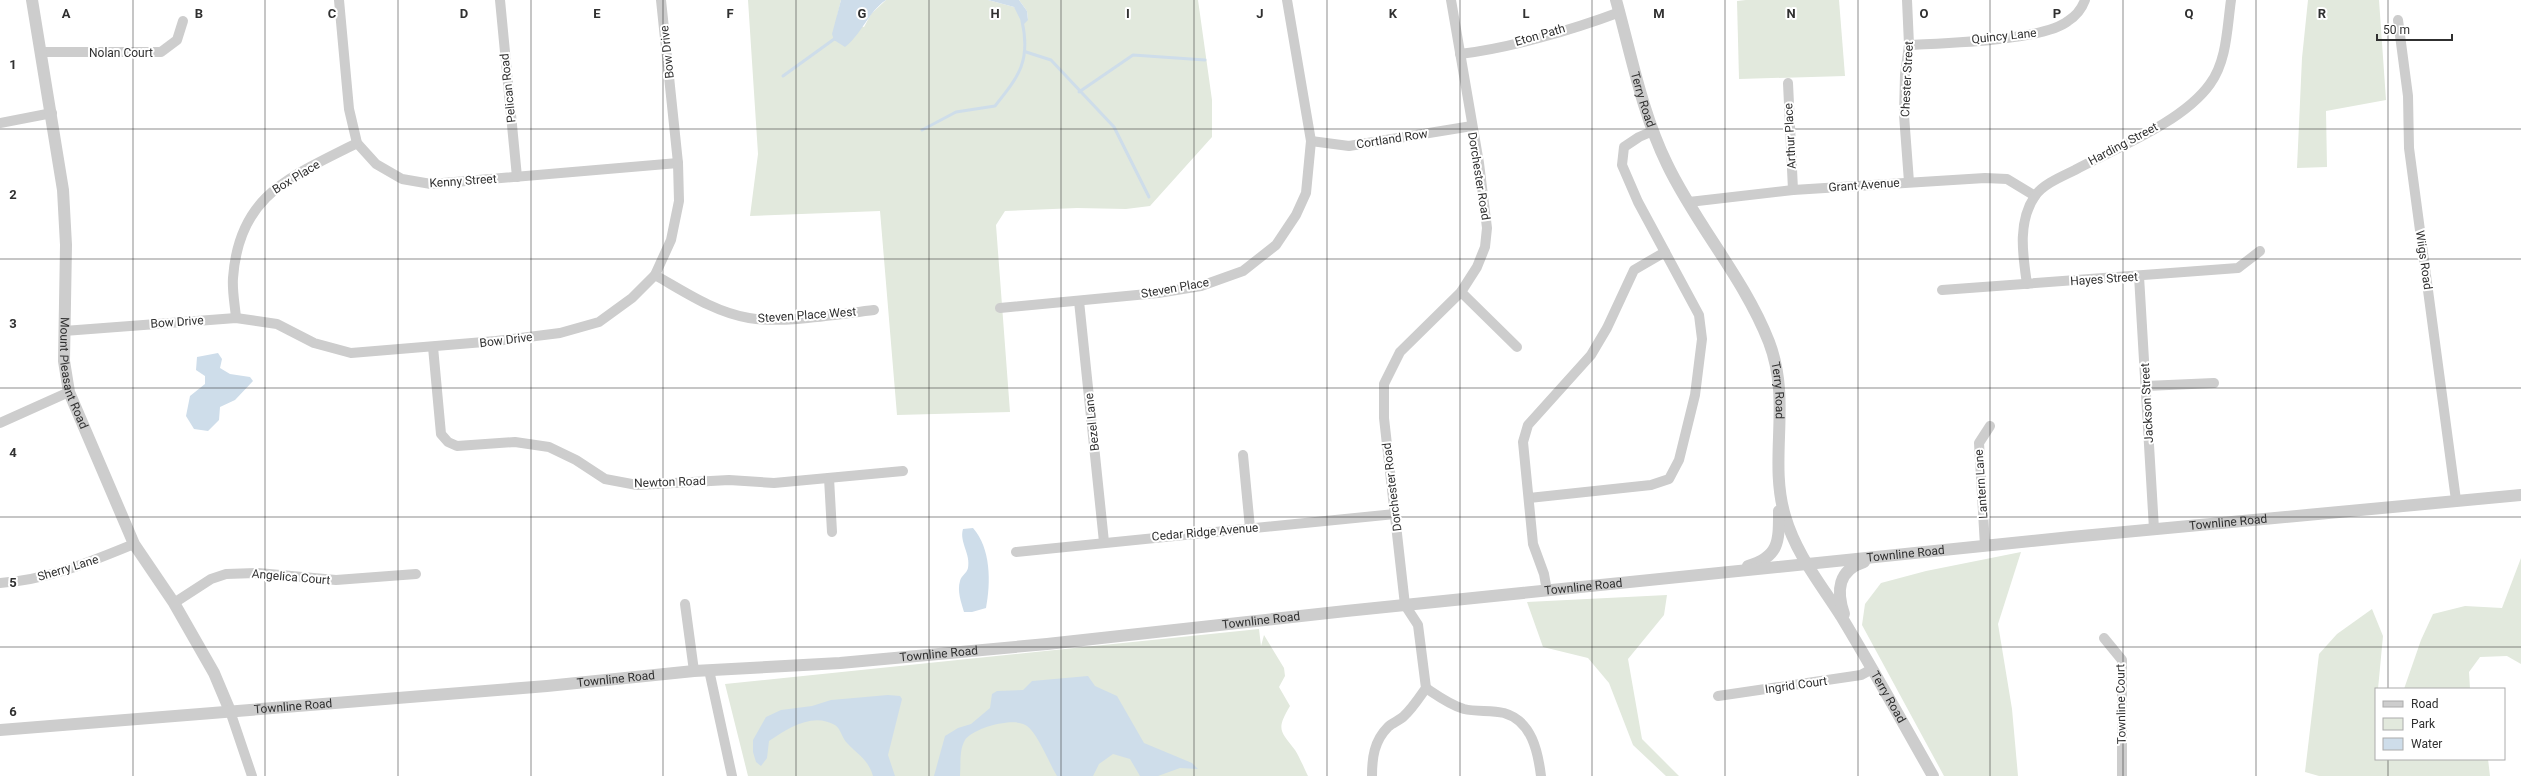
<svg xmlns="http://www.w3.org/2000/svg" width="2521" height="776" viewBox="0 0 2521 776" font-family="Roboto,sans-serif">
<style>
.green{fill:#e2e9dd}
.water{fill:#ceddea}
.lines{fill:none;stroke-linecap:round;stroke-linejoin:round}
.stream{stroke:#ceddea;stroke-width:3}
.minor{stroke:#cdcdcd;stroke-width:10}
.tertiary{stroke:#cdcdcd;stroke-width:12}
.grid{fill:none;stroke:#303030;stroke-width:1;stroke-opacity:0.55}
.labels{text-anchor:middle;stroke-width:4;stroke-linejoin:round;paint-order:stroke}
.street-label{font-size:12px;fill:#303030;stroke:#fff}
.grid-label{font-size:13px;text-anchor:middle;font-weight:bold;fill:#303030;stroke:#fff;stroke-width:4;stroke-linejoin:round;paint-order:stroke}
</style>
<rect width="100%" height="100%" fill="#fff"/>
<g class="green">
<path d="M748,0H841L837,17L864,27L871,14L886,0H988L1014,7L1028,20L1027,11L1019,0H1198L1212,100V137L1150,206L1126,209L1077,208L1005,211L996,225L1010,412L897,415L880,211L750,216L758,154Z"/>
<path d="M1746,0H1839L1845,76L1739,79L1737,1Z"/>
<path d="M2308,0H2379L2386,100L2326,111L2327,167L2297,168L2302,58Z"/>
<path d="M2021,552L1998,624L2012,709L2018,776H1944L1862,625L1865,604L1881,583L1926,571Z"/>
<path d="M2521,558V664L2507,656L2480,657L2469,672L2470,689H2404L2421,640L2433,614L2465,606L2502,608Z"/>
<path d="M1667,595L1664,615L1628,659L1642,739L1679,776H1666L1633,745L1609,683L1588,658L1543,647L1527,602Z"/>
<path d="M2372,609L2383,636L2378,689H2376V759H2488L2490,776H2319L2305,772L2319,654L2337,634Z"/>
<path d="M1259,629L1261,646L1264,635L1284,668L1285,676L1279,687L1290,706C1276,730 1280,730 1295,750C1300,758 1304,768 1308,776H748L725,684Z"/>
</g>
<g class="water">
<path d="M841,0H886C868,12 862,34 845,47L834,40L832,34Z"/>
<path d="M988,0H1019L1027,11L1028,20L1023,25L1014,7Z"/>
<path d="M218,353L222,359L220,368L230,374L250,377L253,381L235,400L220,407L219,420L208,431L194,429L186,416L190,396L205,384V376L196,370L197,357Z"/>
<path d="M973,528C991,548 991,583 986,608L972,612H964C961,602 957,591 960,581C961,576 967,573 968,568C971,554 959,542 963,529Z"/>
<path d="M1088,676L1095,686L1117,696L1144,743L1192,763L1198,769L1180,768L1158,776H1140L1130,759L1113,754L1099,764L1093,776H1057C1049,763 1038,734 1027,726C1015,716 973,728 965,740C959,750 961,764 960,776H934L945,736L958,728L971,724L990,708L992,694L997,691L1023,690L1032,681Z"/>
<path d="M888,695L900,696L902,699L888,755L895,776H873C868,759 858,755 847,743C842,738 841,729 835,725C813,712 788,728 769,741L767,758L761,766L756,762L753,752V740L766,717L781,710L812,706L831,700Z"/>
</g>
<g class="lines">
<g class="stream">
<path d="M1026,52L1051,60L1114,127L1149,197"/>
<path d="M783,76L837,37"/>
<path d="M1079,92L1133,55L1205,60"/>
<path d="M922,130L956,112L995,106C1019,76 1031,61 1022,21"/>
</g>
<g class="minor">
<path d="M339,0L349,109L357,143L376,164L402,179L431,184L678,163"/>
<path d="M500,0L517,177"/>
<path d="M1907,0L1909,45L1905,75L1904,115L1909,182"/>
<path d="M2398,20L2408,96L2409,148L2456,500"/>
<path d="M1909,45C1944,43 2043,41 2068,21C2076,16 2082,8 2085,0"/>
<path d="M41,52H161L177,40L183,21"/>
<path d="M1460,54C1510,48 1572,30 1620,12"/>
<path d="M1788,83L1793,190"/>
<path d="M0,123L52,113"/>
<path d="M1311,141L1349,146L1472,126"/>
<path d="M1689,202L1793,190L1985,178L2007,179L2035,196"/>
<path d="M655,275C685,292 714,312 749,318C782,324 839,314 874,310"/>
<path d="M2139,276L2154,529"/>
<path d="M2027,284C2023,256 2017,222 2035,196C2043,184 2063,176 2075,170C2116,148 2183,122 2210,84C2227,61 2227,28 2231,0"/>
<path d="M1942,290L2238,268L2260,251"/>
<path d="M1461,292L1517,347"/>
<path d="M1079,301L1104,542"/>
<path d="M1000,308L1158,293L1201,286L1243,271L1276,245L1296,215L1306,193L1311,141L1287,0"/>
<path d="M236,318C235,305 232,291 233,278C239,194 291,177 357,143"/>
<path d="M64,331L236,318L277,324L314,343L351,353L496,341L560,333L599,322L632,298L655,275L671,240L679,201L678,163L661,0"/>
<path d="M433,347L441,434L448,442L457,446L515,442L549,447L576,460L605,479L637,485L729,480L774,483L903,471"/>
<path d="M2146,386L2214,383"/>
<path d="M0,423L69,392"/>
<path d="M1243,455L1250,528"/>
<path d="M829,478L832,532"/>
<path d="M1529,498L1651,485L1669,479L1679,460L1695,395L1702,339L1699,315L1665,252"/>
<path d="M1985,546L1979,443L1990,426"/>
<path d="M1016,552L1395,514"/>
<path d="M0,583C48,580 90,562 134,544"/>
<path d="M1547,591L1544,574L1533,544L1523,442L1528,425L1591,355L1607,328L1634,270L1665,252L1638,202L1622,165L1624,147L1639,137L1653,131"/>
<path d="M174,603L211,579L226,574L258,573L336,580L416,574"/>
<path d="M685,604L694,671"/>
<path d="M2104,638L2122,660V776"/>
<path d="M709,670L732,776"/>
<path d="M1426,688C1438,696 1450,705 1464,709C1476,712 1491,710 1504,713C1532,721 1538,752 1541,776"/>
<path d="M1718,696L1861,675L1872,669"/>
<path d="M230,711L252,776"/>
<path d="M1372,776C1372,758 1374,741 1388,727C1392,723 1398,721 1403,717C1412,709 1419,698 1426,688L1418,625L1405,605L1384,418V384L1400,352L1461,292L1477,267L1485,247L1487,228L1479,163L1451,0"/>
</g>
<g class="tertiary">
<path id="s1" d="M32,0L63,190L66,245L64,361L69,392L134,544L174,603L214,673L230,711"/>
<path id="s2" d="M1616,0C1631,54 1642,113 1667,164C1696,225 1744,278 1769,342C1792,402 1768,459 1785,516C1796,554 1820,583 1841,616C1873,669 1903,723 1933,776"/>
<path d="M1748,566C1780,557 1779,540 1779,511"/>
<path d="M1844,614C1836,591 1838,570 1864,562"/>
<path id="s3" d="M0,730L547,686L694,671L840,663L1047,644L1346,611L2071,537L2521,495"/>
</g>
</g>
<path class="grid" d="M133,0V776M265,0V776M398,0V776M531,0V776M663,0V776M796,0V776M929,0V776M1061,0V776M1194,0V776M1327,0V776M1460,0V776M1592,0V776M1725,0V776M1858,0V776M1990,0V776M2123,0V776M2256,0V776M2388,0V689M0,129H2521M0,259H2521M0,388H2521M0,517H2521M0,647H2521M2388,759V776"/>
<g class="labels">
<g class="street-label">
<text transform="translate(1540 35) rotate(-16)" y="4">Eton Path</text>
<text transform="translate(2004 36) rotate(-6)" y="4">Quincy Lane</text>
<text transform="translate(667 52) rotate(-96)" y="4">Bow Drive</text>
<text x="121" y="57">Nolan Court</text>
<text transform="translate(1907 79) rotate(-87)" y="4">Chester Street</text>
<text transform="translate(508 88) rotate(-96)" y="4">Pelican Road</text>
<text dy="4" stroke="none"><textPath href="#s2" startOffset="103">Terry Road</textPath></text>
<text transform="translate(1790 136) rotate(-93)" y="4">Arthur Place</text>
<text transform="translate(1392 139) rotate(-9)" y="4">Cortland Row</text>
<text transform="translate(2123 144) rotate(-28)" y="4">Harding Street</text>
<text transform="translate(1479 176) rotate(81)" y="4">Dorchester Road</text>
<text transform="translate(296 177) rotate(-31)" y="4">Box Place</text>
<text transform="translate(463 181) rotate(-4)" y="4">Kenny Street</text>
<text transform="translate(1864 185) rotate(-4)" y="4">Grant Avenue</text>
<text transform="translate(2424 260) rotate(82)" y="4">Wiigs Road</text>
<text transform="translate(2104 279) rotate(-4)" y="4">Hayes Street</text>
<text transform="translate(1175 288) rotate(-10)" y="4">Steven Place</text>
<text transform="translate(807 315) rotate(-4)" y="4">Steven Place West</text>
<text transform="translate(177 322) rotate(-4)" y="4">Bow Drive</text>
<text transform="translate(506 340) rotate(-7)" y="4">Bow Drive</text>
<text dy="4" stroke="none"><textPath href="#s1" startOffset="377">Mount Pleasant Road</textPath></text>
<text dy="4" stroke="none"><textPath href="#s2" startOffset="427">Terry Road</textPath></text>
<text transform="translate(2147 403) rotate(-93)" y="4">Jackson Street</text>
<text transform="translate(1092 422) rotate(-96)" y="4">Bezel Lane</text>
<text transform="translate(670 482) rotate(-2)" y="4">Newton Road</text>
<text transform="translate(1981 484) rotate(-94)" y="4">Lantern Lane</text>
<text transform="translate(1392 487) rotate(-97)" y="4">Dorchester Road</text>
<text dy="4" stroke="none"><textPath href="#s3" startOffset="2238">Townline Road</textPath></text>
<text transform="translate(1205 532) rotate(-5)" y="4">Cedar Ridge Avenue</text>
<text dy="4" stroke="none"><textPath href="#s3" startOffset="1914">Townline Road</textPath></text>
<text transform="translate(68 568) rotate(-17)" y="4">Sherry Lane</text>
<text transform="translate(291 577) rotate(5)" y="4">Angelica Court</text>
<text dy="4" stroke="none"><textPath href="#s3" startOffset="1590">Townline Road</textPath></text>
<text dy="4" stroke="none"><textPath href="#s3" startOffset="1266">Townline Road</textPath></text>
<text dy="4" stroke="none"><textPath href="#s3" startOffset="942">Townline Road</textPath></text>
<text dy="4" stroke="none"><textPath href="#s3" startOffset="618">Townline Road</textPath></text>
<text transform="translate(1796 685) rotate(-8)" y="4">Ingrid Court</text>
<text dy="4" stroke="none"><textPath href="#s2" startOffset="762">Terry Road</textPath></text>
<text transform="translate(2121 704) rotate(-91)" y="4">Townline Court</text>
<text dy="4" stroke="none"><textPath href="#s3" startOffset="294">Townline Road</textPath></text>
</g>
</g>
<g class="grid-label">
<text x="66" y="18">A</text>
<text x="199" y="18">B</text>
<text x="332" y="18">C</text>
<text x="464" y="18">D</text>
<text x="597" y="18">E</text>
<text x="730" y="18">F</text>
<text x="862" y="18">G</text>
<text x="995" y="18">H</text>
<text x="1128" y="18">I</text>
<text x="1260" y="18">J</text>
<text x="1393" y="18">K</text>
<text x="1526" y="18">L</text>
<text x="1659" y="18">M</text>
<text x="1791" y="18">N</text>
<text x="1924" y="18">O</text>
<text x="2057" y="18">P</text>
<text x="2189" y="18">Q</text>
<text x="2322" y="18">R</text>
<text x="13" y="69">1</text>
<text x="13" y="199">2</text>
<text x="13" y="328">3</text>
<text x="13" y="457">4</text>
<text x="13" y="587">5</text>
<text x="13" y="716">6</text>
</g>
<rect x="2375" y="688" width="130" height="72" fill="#ffffff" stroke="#acacac"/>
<rect x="2383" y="701" width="20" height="6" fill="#cdcdcd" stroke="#acacac"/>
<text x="2411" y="708" font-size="12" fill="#303030">Road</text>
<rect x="2383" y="718" width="20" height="12" fill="#e2e9dd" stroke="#acacac"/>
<text x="2411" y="728" font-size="12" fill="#303030">Park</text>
<rect x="2383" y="738" width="20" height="12" fill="#ceddea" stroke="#acacac"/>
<text x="2411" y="748" font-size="12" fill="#303030">Water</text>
<path d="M2377 34v6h75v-6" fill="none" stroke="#303030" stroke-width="2"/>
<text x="2383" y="34" font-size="12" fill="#303030" stroke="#ffffff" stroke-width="3" paint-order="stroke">50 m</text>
</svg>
